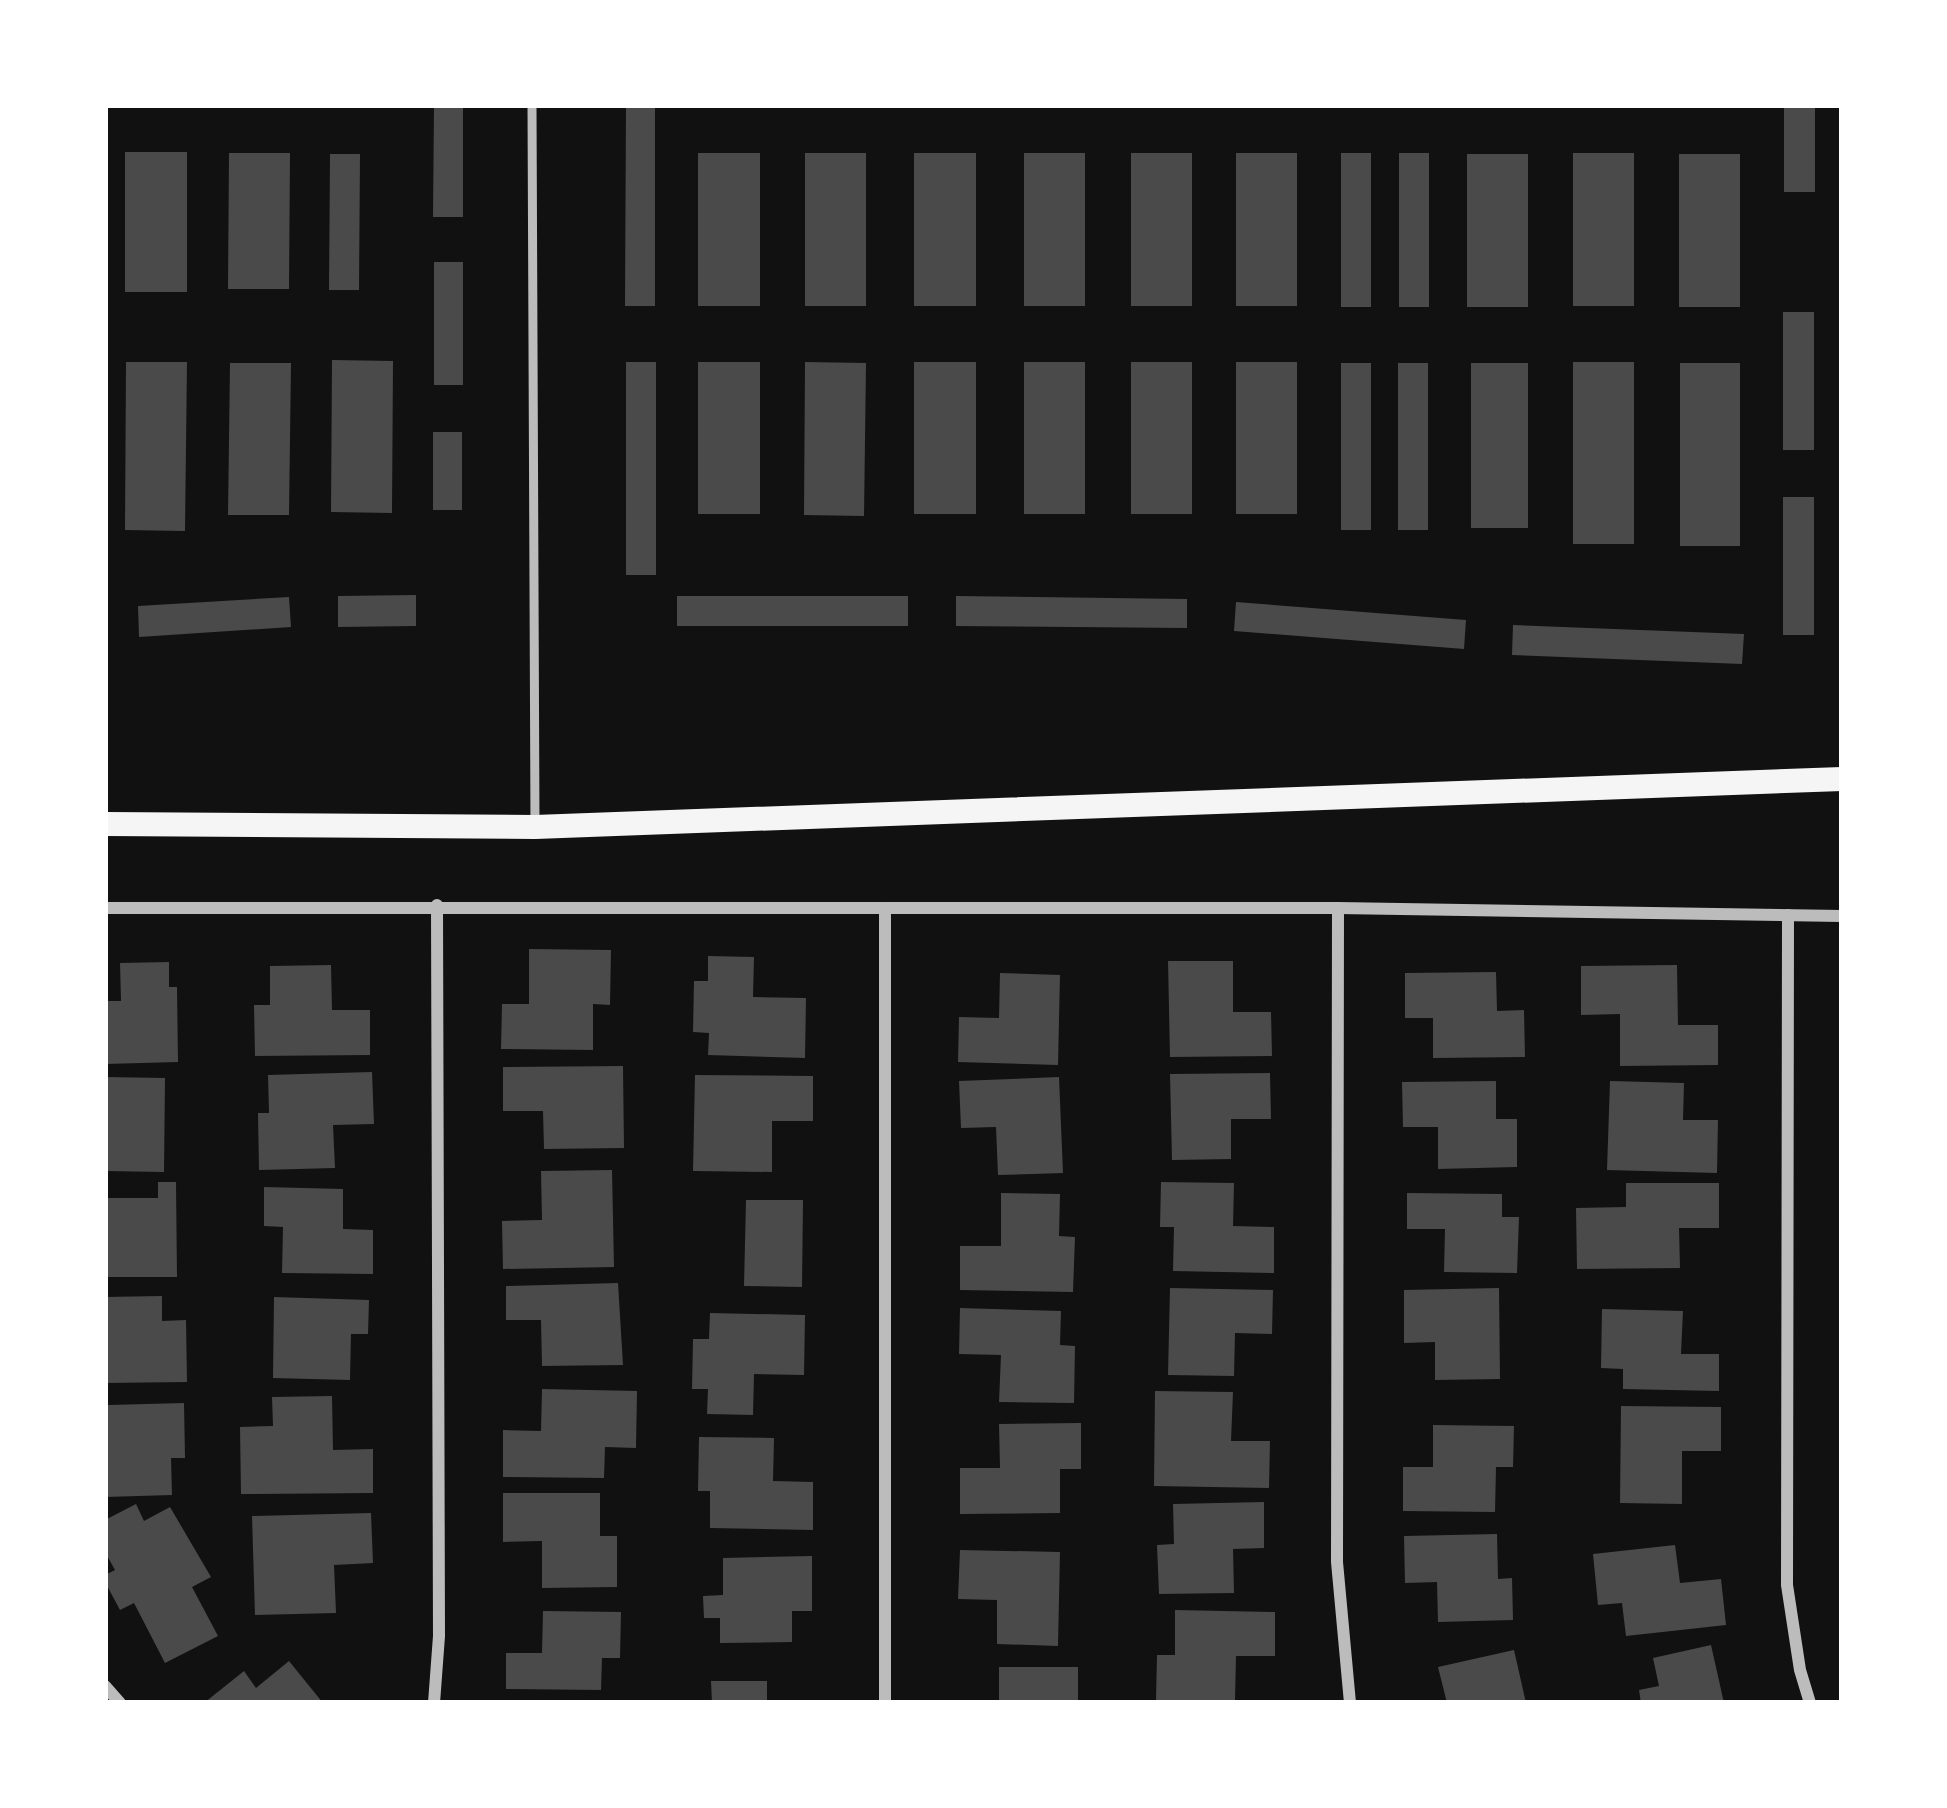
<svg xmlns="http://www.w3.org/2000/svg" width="1947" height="1808" viewBox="0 0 1947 1808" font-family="'Golos Text',sans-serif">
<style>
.building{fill:#4a4a4a}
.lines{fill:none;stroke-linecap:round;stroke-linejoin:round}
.service{stroke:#bcbcbc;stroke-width:9}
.minor{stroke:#bcbcbc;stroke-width:12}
.secondary{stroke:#f5f5f5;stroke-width:24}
</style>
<rect width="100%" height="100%" fill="#111"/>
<g class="building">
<path d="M434,105H463V217H433Z"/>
<path d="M626,105H655V306H625Z"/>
<rect x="1784" y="105" width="31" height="87"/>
<rect x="125" y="152" width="62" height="140"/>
<path d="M229,153H290L289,289H228Z"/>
<rect x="698" y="153" width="62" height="153"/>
<rect x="805" y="153" width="61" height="153"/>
<rect x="914" y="153" width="62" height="153"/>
<rect x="1024" y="153" width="61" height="153"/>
<rect x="1131" y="153" width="61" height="153"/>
<rect x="1236" y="153" width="61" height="153"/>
<rect x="1341" y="153" width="30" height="154"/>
<rect x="1399" y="153" width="30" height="154"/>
<rect x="1573" y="153" width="61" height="153"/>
<path d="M330,154H360L359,290H329Z"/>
<rect x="1467" y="154" width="61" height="153"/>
<rect x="1679" y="154" width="61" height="153"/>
<rect x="434" y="262" width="29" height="123"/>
<rect x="1783" y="312" width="31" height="138"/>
<path d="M332,360L393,361L392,513L331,512Z"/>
<path d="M126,362H187L185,531L125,530Z"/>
<rect x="626" y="362" width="30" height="213"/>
<rect x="698" y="362" width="62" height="152"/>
<path d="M805,362L866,363L864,516L804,515Z"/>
<rect x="914" y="362" width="62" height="152"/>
<rect x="1024" y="362" width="61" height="152"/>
<rect x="1131" y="362" width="61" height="152"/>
<rect x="1236" y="362" width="61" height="152"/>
<rect x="1573" y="362" width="61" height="182"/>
<path d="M230,363H291L289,515H228Z"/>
<rect x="1341" y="363" width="30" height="167"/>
<rect x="1398" y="363" width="30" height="167"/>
<rect x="1471" y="363" width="57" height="165"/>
<rect x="1680" y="363" width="60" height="183"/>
<rect x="433" y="432" width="29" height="78"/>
<rect x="1783" y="497" width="31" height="138"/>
<path d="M416,595V626L338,627V596Z"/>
<rect x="677" y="596" width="231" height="30"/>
<path d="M956,596L1187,599V628L956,626Z"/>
<path d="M289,597L291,627L139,637L138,606Z"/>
<path d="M1236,602L1466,620L1464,649L1234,631Z"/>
<path d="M1513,625L1744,634L1742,664L1512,655Z"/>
<path d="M529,949L611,950L610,1005L593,1004V1050L501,1049L502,1004H529Z"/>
<path d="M708,956L754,957L753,997L806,998L805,1058L708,1055L709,1033L693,1032L694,981H708Z"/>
<path d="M1168,961H1233V1012H1271L1272,1056L1170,1057Z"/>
<path d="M169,962V987H177L178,1062L105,1064V1001H121L120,963Z"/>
<path d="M331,965L332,1010H370V1055L255,1056L254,1005H270V966Z"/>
<path d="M1677,965L1678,1025H1718V1065L1620,1066V1014L1581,1015V966Z"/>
<path d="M1496,972L1497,1011L1524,1010L1525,1057L1433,1058V1018H1405V973Z"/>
<path d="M1000,973L1060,975L1058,1065L958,1062L959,1017L999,1018Z"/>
<path d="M623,1066L624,1148L544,1149L543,1111H503V1067Z"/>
<path d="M372,1072L374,1124L333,1125L335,1168L259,1170L258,1113H269L268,1075Z"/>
<path d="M1270,1073L1271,1119H1231V1159L1172,1160L1170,1074Z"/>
<path d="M695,1075L813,1076V1121H772V1172L693,1171Z"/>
<path d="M105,1077L165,1078L164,1172L105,1171Z"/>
<path d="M1059,1077L1063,1173L998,1175L996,1127L961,1128L959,1081Z"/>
<path d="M1496,1081V1119H1517V1167L1438,1169V1127H1403L1402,1082Z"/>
<path d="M1610,1081L1684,1083L1683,1120H1718L1717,1173L1607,1170Z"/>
<path d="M612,1170L614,1267L503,1269L502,1221L542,1220L541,1171Z"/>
<path d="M158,1182H176L177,1277H105V1198H158Z"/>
<path d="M1161,1182L1234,1183L1233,1226L1274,1227V1273L1173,1271L1174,1227H1160Z"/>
<path d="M1626,1183H1719V1228H1679L1680,1268L1577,1269L1576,1208L1626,1207Z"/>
<path d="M264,1187L343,1189V1229L373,1230V1274L282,1273L283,1227L264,1226Z"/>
<path d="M1001,1193L1060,1194L1059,1236L1075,1237L1073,1292L960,1290V1246H1001Z"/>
<path d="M1407,1193L1502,1194V1217H1519L1517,1273L1444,1272L1445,1229H1407Z"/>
<path d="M746,1200H803L802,1287L744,1286Z"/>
<path d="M618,1283L623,1365L542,1366L541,1320H506V1286Z"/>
<path d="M1170,1288L1273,1290L1272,1334L1235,1333L1234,1376L1168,1375Z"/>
<path d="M1499,1288L1500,1379L1435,1380V1342L1404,1343V1290Z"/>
<path d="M162,1296V1321L186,1320L187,1382L105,1383V1297Z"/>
<path d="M274,1297L369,1300L368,1334H351L350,1380L273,1378Z"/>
<path d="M960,1308L1061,1311L1060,1345L1075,1346L1074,1403L999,1402L1001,1355L959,1354Z"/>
<path d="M1602,1309L1683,1311L1681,1354H1719V1391L1623,1389V1369L1601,1368Z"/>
<path d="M710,1313L805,1315L804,1375L754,1374L753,1415L707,1414L708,1389H692L693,1339H709Z"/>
<path d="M542,1389L637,1391L636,1448L605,1447L604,1478L503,1477V1430L541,1431Z"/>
<path d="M1155,1391L1233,1392L1231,1441H1270L1269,1488L1154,1486Z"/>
<path d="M332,1396L333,1450L373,1449V1493L241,1494L240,1427L273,1426L272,1397Z"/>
<path d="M184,1403L185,1458H171L172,1495L105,1497L108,1405Z"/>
<path d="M1621,1406L1721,1407V1451H1682V1504L1620,1503Z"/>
<path d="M1081,1423V1469H1060V1513L960,1514V1468H1000L999,1424Z"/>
<path d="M1433,1425L1514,1426L1513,1467H1496L1495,1512L1403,1511V1467H1433Z"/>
<path d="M699,1437L774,1438L773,1481L813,1482V1530L710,1528V1491H698Z"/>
<path d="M503,1493H600V1536H617V1587L542,1588V1541L503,1542Z"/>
<path d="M1264,1502V1548L1233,1549L1234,1593L1159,1594L1157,1545L1174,1544L1173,1504Z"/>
<path d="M136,1504L144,1521L170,1507L211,1577L192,1587L218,1636L165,1663L134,1603L120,1610L105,1582V1575L115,1570L105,1552V1520Z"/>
<path d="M371,1513L373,1563L334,1565L336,1613L255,1615L252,1516Z"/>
<path d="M1497,1534L1498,1579L1512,1578L1513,1620L1438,1622L1437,1582L1405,1583L1404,1536Z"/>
<path d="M1675,1545L1680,1583L1721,1579L1726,1625L1626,1636L1622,1603L1598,1605L1593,1554Z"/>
<path d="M960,1550L1060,1552L1058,1646L997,1644V1600L958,1599Z"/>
<path d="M812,1556V1611H792V1642L720,1643V1618H704L703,1596L723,1595V1558Z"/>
<path d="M1175,1610L1275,1612V1656H1236L1235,1700H1156L1157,1655H1175Z"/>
<path d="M543,1611L621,1612L620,1658H602L601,1690L506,1689V1653H542Z"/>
<path d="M1711,1645L1724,1703H1641L1639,1690L1659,1686L1653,1658Z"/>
<path d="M1514,1650L1526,1703H1447L1438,1667Z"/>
<path d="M289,1661L323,1703H204L244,1671L256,1688Z"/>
<rect x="999" y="1667" width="79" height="36"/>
<path d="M711,1681H767V1703H712Z"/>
</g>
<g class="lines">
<path class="service" d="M532,105L535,827"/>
<g class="minor">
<path d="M105,908H1338L1842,916"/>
<path d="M1338,908L1337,1562L1350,1703"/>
<path d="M1788,915L1787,1585L1800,1670L1810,1703"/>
<path d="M105,1686L120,1703"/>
<path d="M434,1703L439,1636L437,905"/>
<path d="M885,1703V909"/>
</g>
<path class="secondary" d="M105,824L535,827L1842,779"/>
</g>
<rect width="1947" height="1808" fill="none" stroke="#ffffff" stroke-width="216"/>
</svg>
